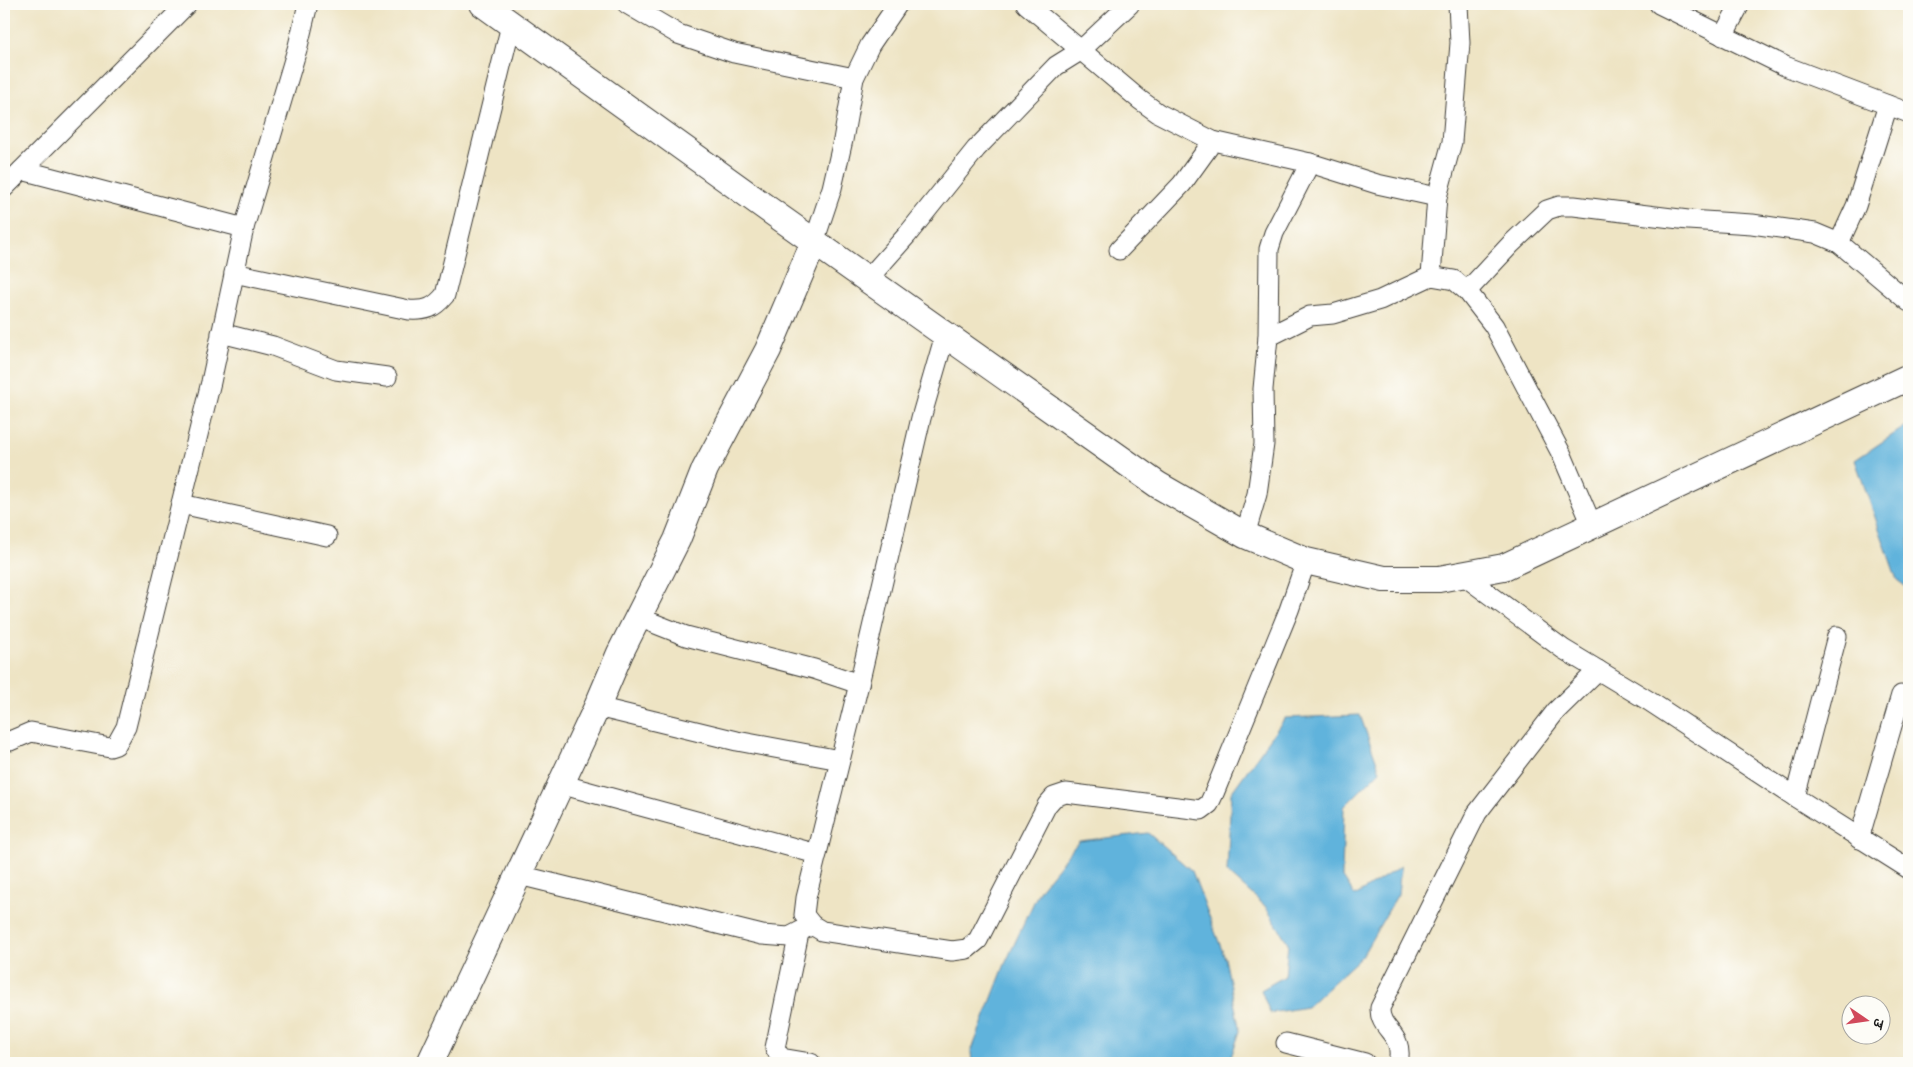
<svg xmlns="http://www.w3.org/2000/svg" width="1913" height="1067" viewBox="0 0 1913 1067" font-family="Kalam,'Playpen Sans Deva',sans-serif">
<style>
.water{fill:#61b3dc;stroke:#3e687c}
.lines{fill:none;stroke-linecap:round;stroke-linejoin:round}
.street-casing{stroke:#3c3a35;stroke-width:21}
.secondary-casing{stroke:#3c3a35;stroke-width:28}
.street{stroke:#fff;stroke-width:19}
.secondary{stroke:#fff;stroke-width:26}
</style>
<rect width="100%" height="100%" fill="#fdfcf7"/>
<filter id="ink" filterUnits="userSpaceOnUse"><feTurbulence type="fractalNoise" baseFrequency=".02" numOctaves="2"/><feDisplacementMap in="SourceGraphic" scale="10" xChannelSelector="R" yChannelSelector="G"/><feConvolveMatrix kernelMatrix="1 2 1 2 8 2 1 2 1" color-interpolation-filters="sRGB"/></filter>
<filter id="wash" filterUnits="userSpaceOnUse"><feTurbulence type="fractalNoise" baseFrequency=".0096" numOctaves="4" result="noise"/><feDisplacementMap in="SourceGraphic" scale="20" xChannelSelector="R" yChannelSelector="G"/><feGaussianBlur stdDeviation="1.12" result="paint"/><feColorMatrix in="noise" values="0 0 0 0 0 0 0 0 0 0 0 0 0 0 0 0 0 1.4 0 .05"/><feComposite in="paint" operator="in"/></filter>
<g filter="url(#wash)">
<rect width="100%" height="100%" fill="#eee4c4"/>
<g class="water">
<path d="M1909,424V589L1897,580L1855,460Z"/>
<path d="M1360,715L1380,771L1344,807L1342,876L1355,896L1401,866L1398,894L1362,956L1307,1007L1270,1013L1261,990L1285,976L1288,943L1265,906L1227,872L1231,793L1285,718Z"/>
<path d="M1148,833L1192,871L1225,958L1240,1031L1229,1063H972L971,1052L1005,964L1040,889L1079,841Z"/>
</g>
</g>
<g filter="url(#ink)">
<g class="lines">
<g class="street-casing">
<g id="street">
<path d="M627,4L678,34L734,53L854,78"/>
<path d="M1026,4L1140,100L1158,113L1213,141L1310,163L1377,184L1437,197"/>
<path d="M1659,4L1785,66L1909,113"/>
<path d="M1723,36L1740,4"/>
<path d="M22,170L244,228"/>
<path d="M4,188L187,4"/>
<path d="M814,242L832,188L843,140L854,78L870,45L898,4"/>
<path d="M1839,243L1856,206L1888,105"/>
<path d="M1119,250L1182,184L1213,141"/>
<path d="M234,273L409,310C427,311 434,308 445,295L511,25"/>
<path d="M1431,276L1437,197L1452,142L1460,43L1458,4"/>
<path d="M867,280L907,235L976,149L1056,66L1080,51L1130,4"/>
<path d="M1467,291L1511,244L1547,210L1559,206H1574L1688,220L1752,224L1815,233L1839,243L1909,302"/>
<path d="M221,333L273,346L336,370L387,377"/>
<path d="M945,335L921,418L859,684L806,898L804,915L812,925L822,931L952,951L967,949L978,940L1047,805L1054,797L1066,793L1201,810L1209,804L1215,791L1289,610L1306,561"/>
<path d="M1268,337L1310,316L1333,314L1380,300L1431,276L1454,280L1467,291L1494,326L1562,455L1592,525"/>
<path d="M181,504L327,536"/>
<path d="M1245,535L1257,494L1264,444L1263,389L1268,337L1269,249L1274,233L1310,163"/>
<path d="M1463,575L1563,649L1649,701L1795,797L1909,869"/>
<path d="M638,617L686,636L814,669L859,684"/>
<path d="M597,707L737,741L840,760"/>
<path d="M4,742L10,741L31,732L110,747L116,745L126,727L211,382L244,228L298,46L308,4"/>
<path d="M560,784L817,854"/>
<path d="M1795,797L1837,636"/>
<path d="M1859,839L1901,695"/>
<path d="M519,875L762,935L789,937L812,925"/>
<path d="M799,933L775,1048L781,1058L811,1063"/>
<path d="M1286,1043L1365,1063"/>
<path d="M1398,1063C1405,1033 1379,1031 1380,1008L1477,813L1556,711L1598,670"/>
</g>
</g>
<g class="secondary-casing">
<g id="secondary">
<path d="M483,4L765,207L1158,485L1245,535L1306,561L1384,579H1439L1504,567L1909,377"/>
<path d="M430,1063L597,707L620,653L677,540L705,469L768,350L814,242"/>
</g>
</g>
<use href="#street" class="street"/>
<use href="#secondary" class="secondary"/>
</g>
</g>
<rect width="1913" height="1067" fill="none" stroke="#fdfcf7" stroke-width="20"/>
<g transform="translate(1866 1020) rotate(103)"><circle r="24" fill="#fdfcf7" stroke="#a3a29f"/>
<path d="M0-4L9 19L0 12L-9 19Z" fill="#d1495b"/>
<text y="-8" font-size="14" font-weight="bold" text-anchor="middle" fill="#1c1c1c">उ</text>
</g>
</svg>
